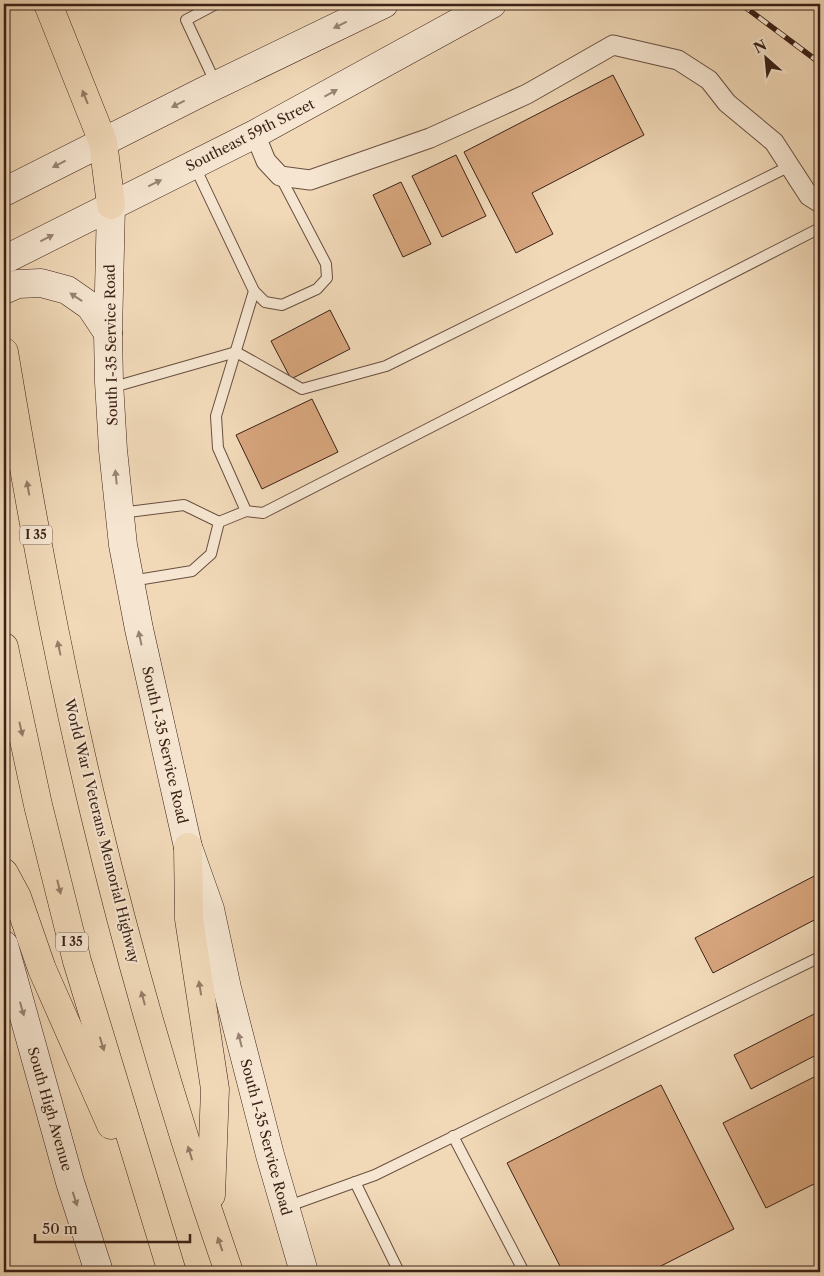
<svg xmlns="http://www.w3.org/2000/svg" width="824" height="1276" viewBox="0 0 824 1276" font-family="'Libre Caslon Text',serif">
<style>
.building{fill:#d7a57d;stroke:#3b2117}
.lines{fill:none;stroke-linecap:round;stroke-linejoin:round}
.lane-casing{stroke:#684f3f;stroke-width:12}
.street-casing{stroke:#684f3f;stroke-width:21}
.secondary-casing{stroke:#3b2117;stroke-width:29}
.highway-casing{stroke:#3b2117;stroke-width:29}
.lane{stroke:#f6e6d1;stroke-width:10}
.street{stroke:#f6e6d1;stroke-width:19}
.secondary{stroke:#f6e6d1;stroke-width:28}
.highway{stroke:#f1d9b8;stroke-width:28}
.rail-casing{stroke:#3b2117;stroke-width:5.5}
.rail{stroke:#f6e6d1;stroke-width:4;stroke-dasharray:11;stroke-linecap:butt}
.oneway{fill:#988474}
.oneway2{fill:#967d68}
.labels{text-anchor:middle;stroke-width:4;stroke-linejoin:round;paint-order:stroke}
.shield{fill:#f6e6d1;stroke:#735c4f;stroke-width:1}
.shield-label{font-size:12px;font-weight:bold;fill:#3b2117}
.street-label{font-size:14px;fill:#3b2117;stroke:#f6e6d1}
</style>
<rect width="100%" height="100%" fill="#f1d9b8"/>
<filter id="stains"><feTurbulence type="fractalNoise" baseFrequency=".004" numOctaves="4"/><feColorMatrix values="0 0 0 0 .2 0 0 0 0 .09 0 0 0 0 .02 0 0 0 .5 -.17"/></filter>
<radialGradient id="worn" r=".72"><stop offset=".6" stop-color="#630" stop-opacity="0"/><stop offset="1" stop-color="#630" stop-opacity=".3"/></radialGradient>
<g class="building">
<path d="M613,75L644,135L532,193L553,234L516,253L464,152Z"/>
<path d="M456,155L486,216L442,237L412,176Z"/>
<path d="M401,182L431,244L403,257L373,195Z"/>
<path d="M330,310L350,349L291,379L271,341Z"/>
<path d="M312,399L338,452L262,489L236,435Z"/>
<path d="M820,873V917L713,973L695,938Z"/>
<path d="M820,1011V1053L751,1089L734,1055Z"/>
<path d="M820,1074V1181L766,1208L723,1123Z"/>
<path d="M661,1085L734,1229L649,1272H563L507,1163Z"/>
</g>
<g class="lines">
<g class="lane-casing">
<g id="lane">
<path d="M216,84L186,20L216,4"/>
<path d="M194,165L254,291L216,416L218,448L246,511L263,513L820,228"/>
<path d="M254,291L265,302L282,305L317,289L327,278L326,264L280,176"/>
<path d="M110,388L236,352L302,389L386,366L790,166"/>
<path d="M120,513L184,505L219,522L211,554L192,571L131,581"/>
<path d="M219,522L246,511"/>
<path d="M453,1136L524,1272"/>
<path d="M355,1182L399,1272"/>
<path d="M286,1207L375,1175L820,957"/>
</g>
</g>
<g class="street-casing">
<path id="street" d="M255,134L266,161L280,176L310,180L430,138L527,94L613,45L678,60L709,80L727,103L774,142L809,196L820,203"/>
</g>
<g class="secondary-casing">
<g id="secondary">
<path d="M4,192L206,90L384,4"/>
<path d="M111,205L108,333L109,382L113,450L123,545L139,629L188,847L210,909L227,988L270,1155L304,1272"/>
<path d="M4,260L255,134L492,4"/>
<path d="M4,290L18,284L41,283L67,290L90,306L108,333"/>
<path d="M4,945L70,1182L99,1272"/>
</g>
</g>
<g class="highway-casing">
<g id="highway">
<path d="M48,4L103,142L111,205"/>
<path d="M4,352C30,507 58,662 95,815C132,969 177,1123 229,1272"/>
<path d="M4,647L38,805L77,961L172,1272"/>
<path d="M188,847L189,919L215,1089L211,1195"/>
<path d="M4,873L17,897L42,969L111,1125"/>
</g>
</g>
<use href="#lane" class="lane"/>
<use href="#street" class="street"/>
<use href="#secondary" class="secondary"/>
<use href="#highway" class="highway"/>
<g class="rail-casing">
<path id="rail" d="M741,4L820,63"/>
</g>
<use href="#rail" class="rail"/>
</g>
<defs><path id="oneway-solid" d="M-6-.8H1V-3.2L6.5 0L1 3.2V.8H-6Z" transform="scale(1.25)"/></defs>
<g class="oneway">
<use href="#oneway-solid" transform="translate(340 25) rotate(154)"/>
<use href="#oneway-solid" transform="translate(331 93) rotate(-29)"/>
<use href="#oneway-solid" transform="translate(178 104) rotate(153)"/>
<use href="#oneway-solid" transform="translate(59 164) rotate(153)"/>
<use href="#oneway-solid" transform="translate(155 183) rotate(-26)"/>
<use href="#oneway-solid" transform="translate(47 238) rotate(-27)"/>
<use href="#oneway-solid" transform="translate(76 297) rotate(-146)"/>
<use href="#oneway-solid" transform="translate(116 477) rotate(-96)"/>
<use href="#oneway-solid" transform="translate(140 638) rotate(-102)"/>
<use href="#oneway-solid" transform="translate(22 1009) rotate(74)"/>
<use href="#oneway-solid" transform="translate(240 1040) rotate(-104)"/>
<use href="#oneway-solid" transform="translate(75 1199) rotate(72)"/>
</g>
<g class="oneway2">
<use href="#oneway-solid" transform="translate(85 97) rotate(-112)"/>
<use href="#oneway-solid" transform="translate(28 488) rotate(-100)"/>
<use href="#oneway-solid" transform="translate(59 648) rotate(-102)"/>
<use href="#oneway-solid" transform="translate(21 729) rotate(77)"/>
<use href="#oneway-solid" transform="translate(59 887) rotate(76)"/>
<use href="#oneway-solid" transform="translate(200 988) rotate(-99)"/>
<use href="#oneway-solid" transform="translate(143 998) rotate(-105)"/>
<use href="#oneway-solid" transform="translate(102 1044) rotate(73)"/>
<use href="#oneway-solid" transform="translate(190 1153) rotate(-107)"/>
<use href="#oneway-solid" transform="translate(220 1244) rotate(-109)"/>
</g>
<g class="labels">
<g class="shield">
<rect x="20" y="525.5" width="32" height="19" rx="4"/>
<rect x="56" y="932.5" width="32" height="19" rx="4"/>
</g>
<g class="shield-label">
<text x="36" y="539">I 35</text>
<text x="72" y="946">I 35</text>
</g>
<g class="street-label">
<text transform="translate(250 135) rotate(-27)" y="5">Southeast 59th Street</text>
<text transform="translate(111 345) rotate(-91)" y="5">South I-35 Service Road</text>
<text transform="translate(165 745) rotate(77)" y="5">South I-35 Service Road</text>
<text transform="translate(102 831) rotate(76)" y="5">World War I Veterans Memorial Highway</text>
<text transform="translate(50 1109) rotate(74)" y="5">South High Avenue</text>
<text transform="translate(266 1137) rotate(75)" y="5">South I-35 Service Road</text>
</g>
</g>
<rect width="824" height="1276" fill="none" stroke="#f1d9b8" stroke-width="20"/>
<rect x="5" y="5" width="814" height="1266" fill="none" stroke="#3b2117" stroke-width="2.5"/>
<rect x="10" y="10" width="804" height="1256" fill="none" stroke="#3b2117"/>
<g transform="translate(766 58) rotate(333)" stroke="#f6e6d1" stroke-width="4" paint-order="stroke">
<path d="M0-4L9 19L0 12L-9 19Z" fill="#3b2117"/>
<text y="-8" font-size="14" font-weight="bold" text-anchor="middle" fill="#3b2117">N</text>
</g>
<path d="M35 1234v8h155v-8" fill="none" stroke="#3b2117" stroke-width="2.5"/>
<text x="42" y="1234" font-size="15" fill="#3b2117" stroke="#f6e6d1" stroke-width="4" paint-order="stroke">50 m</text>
<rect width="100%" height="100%" filter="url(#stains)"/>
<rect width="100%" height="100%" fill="url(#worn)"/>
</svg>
